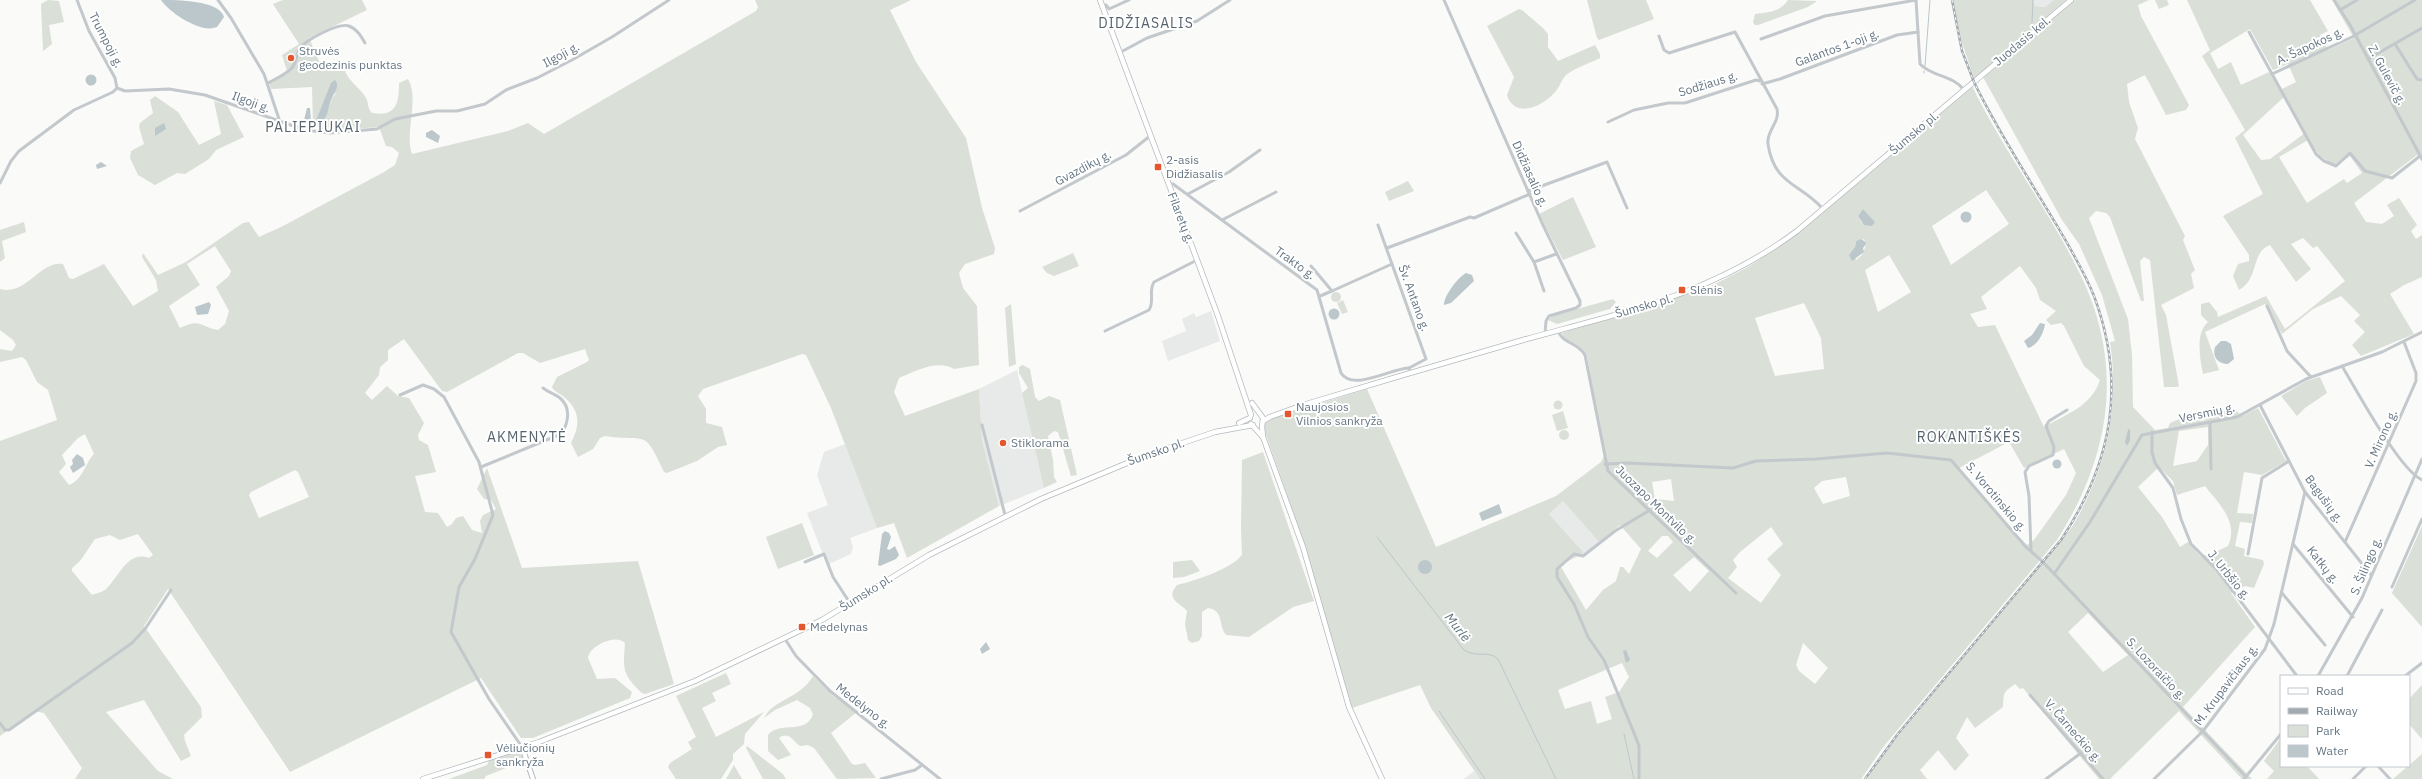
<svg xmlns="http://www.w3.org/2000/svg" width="2422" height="779" viewBox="0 0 2422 779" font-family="'IBM Plex Sans',sans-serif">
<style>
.built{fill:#e8e9e9}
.green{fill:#dadfd7;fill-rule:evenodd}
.water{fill:#bbc7cb}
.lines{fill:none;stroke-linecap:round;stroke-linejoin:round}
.stream{stroke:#bbc7cb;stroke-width:1}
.secondary-casing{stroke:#b3babf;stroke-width:6}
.primary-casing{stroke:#b5babe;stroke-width:6}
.street{stroke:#c3c8cc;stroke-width:3}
.secondary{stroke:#fff;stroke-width:4}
.primary{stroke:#fff;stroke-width:4.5}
.rail-casing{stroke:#a2aab0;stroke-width:2.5}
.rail{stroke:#fff;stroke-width:1;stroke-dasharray:3;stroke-linecap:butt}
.poi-dot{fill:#e4572e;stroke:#fff;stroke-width:1.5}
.labels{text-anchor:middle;stroke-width:4;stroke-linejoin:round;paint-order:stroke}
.street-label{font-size:12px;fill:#657683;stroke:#fff}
.poi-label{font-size:12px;fill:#657683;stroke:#fff;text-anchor:start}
.water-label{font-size:13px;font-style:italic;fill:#60757c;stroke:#fff}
.quarter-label{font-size:14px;letter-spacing:1px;fill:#57646e;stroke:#fff}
</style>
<rect width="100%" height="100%" fill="#fafaf8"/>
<g class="built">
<path d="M2034,0H2054L2046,7L2034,6Z"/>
<path d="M1211,311L1220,341L1168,361L1162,341L1186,331L1182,319L1194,313L1196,317Z"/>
<path d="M1017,370L1044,488L999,506L982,440L979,389Z"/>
<path d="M845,444L877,528L850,538L853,547L851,554L827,565L807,513L828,505L817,475L824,452Z"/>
<path d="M1563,501L1599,542L1584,553L1549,514Z"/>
<path d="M1474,771L1480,779H1464Z"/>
</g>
<g class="green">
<path d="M48,0L59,1L64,22L49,25L52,44L43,51L41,4Z"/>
<path d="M283,0H362L367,10L309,38L322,68L344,69C350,84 360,87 366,98C369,103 367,108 372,113C396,117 399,104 399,83L408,79C420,100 404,131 412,154L508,131L528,123L544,134L756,11L758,7L755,0H911L890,10L916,62L966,138L982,208L995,248L994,254L965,264L959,273L963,288L977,306L979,365L954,369C938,359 915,371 899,378L894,392L905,416L979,389L982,440L999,506L907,558L894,523L877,528L831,408L806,355L802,354L703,389L698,396L706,409V423L722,427L727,445L718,447L697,461L667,473L664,472C643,426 647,443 605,436L600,438L593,449L578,457L571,443C580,426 581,411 564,397C560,393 554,392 552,387L557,377L587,362L589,360L585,349L540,363L523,353H518L447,392L442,391L404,339L388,350V360L380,367L379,375L365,393L372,400L387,386L398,396L409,398L424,423L418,435L419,440L428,445L436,472L415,476L425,512L438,513L447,527L452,524L456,518L463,516L472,530L482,533L480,521L483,515L496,509L491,500L484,499L477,489L487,468L522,568L638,561L674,684L645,694L642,693C622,674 623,669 625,643C616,633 589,646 588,658L597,679L615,678L632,692L630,698L533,738H521L481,678L290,772L168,589L144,626L201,707L202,717L184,735L185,741L191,756L181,761L144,700L106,712L158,771L173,779H75L82,768L44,713L34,711L0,736V441L57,420L48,390L37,382L26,360L22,357L0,362V349L12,351L16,345L13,340L0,330V289C27,296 39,261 63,264L69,278L73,279L104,264L133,306L158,291L156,280L142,257L143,253L158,275L186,262L243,223L249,222L259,237L283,226L384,172L395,165L399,153L392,147L386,146L379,127L327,131L313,125L312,87L271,89L269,82L287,71L282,55L299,44L273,4ZM336,93C326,105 332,113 318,123C319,111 323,98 336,93ZM215,246L231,271L229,276L216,287L229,311L225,324L218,330C198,326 202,318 180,328L169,306L200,285L187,264ZM85,434L94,454C85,463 83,480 69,485L59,472L66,464L62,455L78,438ZM295,470L298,472L309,497L259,518L249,495L251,492ZM138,534L153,555L149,558C127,550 118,579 106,589C103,592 95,594 92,595L72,571V568L80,561L95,539L110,535L120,540Z"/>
<path d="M1587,0H1646L1654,19L1599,40L1597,38Z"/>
<path d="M1788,0L1817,1L1808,7L1758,25H1755L1753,22L1755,14C1769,12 1780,12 1788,0Z"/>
<path d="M1953,0H2034V6L2045,7L2054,0H2066L1974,79L1960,36Z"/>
<path d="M2075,0H2149L2138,5L2141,16L2189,105L2186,110L2166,115L2145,75L2127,84L2129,102L2138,128L2135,139L2185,236L2183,240L2195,270L2191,274L2194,288L2161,305L2166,315L2179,386L2177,387H2164L2150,260L2144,257L2140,261L2144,301H2141L2110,217L2106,213L2096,211L2089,218L2128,319L2132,355L2133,407L2155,430L2168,428L2170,423L2184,417L2203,421L2208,416L2233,408L2242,416L2258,408L2286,461L2262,475L2244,472L2237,513L2253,514L2252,523L2240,522L2235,546L2245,549L2244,556L2263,560L2264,564L2254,588L2245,586L2231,593L2255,627L2183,707L2252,779H2242L2179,711L2110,779H2099L2023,688L2020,689L2015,684C2003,693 2004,691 2003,707L1975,728L1967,717L1956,738L1969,755L1955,771L1938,750L1920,770L1927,779H1867L1888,748L2072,527C2106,470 2120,409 2110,342L2115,341L2102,295L2079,244L2062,220L1983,77ZM2208,427V445L2197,461L2173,466L2179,431ZM2159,467L2173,481L2177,495L2205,486C2219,504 2239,522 2228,546L2209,555L2200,556L2188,542L2180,547L2162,517L2138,487ZM2088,613L2128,655L2103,672L2068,632Z"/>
<path d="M2155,0H2167L2169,5L2159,9Z"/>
<path d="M2187,0H2310L2328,31L2320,35L2328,50L2354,38L2332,0H2422V162L2417,155L2354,203L2366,222L2382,224L2394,216L2387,205L2399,198L2417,225L2411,231L2416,239L2422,235V277L2404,285L2390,294L2414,334L2361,356L2352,345L2365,332L2354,321L2360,315L2341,296L2313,309L2282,334L2265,304L2205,332L2219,370L2203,374C2200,358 2195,333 2208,322L2201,315V304L2209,302L2217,312L2218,317L2266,296L2285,329L2345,281L2317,246L2313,248L2303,238L2291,244L2311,269L2296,282L2270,245C2250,253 2260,278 2239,290L2233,276L2238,264L2249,261V255L2223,216L2263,194L2235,138L2245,130L2202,56L2210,50ZM2250,29L2273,70L2288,64L2296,82L2280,90L2269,72L2241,85L2231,62L2218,69L2210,53ZM2285,96L2305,133L2270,159L2261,160L2243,135ZM2308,140C2316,152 2323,160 2337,166L2350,156L2362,173L2347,183L2344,179L2307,203L2279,157Z"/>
<path d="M1519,9L1522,10L1544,29L1548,34V47L1558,61L1595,45L1600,54V58C1590,63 1575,68 1566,75C1562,79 1560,86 1556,91C1544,106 1515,120 1507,95L1514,77L1487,26Z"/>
<path d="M1972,86C2004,152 2049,210 2081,276C2125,367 2110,457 2057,540L1884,746L1861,779H1480L1431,708L1420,685L1352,708L1304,543L1265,432L1264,424L1267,420L1367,389L1436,547L1556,496L1601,462L1604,456L1587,356C1582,344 1563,341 1562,333L1711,286L1748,267L1793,237ZM1986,190L2009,224L1951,265L1932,226ZM1863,209L1871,218L1862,223L1858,216ZM1863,239L1867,243L1862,255L1856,260L1854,250L1856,241ZM1889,255L1911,292L1878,312L1865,270ZM2020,266L2036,288L2040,300L2056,311L2046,320L2051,325L2061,323L2064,326L2084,366L2100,380C2091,407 2066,414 2044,427L1995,325L1978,327L1970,314L1987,309L1981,297ZM1804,303L1821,338L1824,369L1775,376L1755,318ZM2009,442L2024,468L2064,449L2076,473L2066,495L2034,540L2027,545L1996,514L1959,468ZM1846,477L1850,496L1823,504L1814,488L1822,481ZM1671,479L1674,501L1655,499L1652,482ZM1563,501L1599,542L1620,525L1641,549L1629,574L1623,567H1620L1616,581L1603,590L1586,610L1560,565L1584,553L1549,514ZM1771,527L1783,544L1767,559L1781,575L1761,603L1728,578L1737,567L1733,560L1740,552ZM1662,536H1668L1673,542L1657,558L1648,551ZM1694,557L1709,571L1690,592L1673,575ZM1803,643L1828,668L1815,684L1799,671L1796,665ZM1622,663L1629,677L1619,692L1605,697L1612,719L1597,724L1591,701L1565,709L1558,690Z"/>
<path d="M155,96L178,112L199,145L221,134L214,101L227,105L244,137L216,150L209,159L185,174L177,173L155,185L138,175L130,158L131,151L144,144L139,127L140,123L153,113L150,100Z"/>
<path d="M1408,181L1414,191L1389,201L1385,192Z"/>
<path d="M1573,197L1596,247L1563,260L1539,214Z"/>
<path d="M24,222L26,232L2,241L5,258L0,262V230Z"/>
<path d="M1073,253L1079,266L1054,276L1047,273L1042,267Z"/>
<circle cx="1336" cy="297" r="5"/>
<path d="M1613,299L1616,302L1610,309L1557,324L1548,320L1552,316Z"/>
<path d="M1343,300L1348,312L1342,314L1337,303Z"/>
<path d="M1011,304L1016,364L1009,367L1005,308Z"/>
<path d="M1023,365L1030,369L1035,397L1039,401L1049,396L1060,400L1077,475L1071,476L1058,432L1054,431L1048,436L1053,460L1054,477L1057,482L1044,488L1022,393L1028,388L1019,373V367Z"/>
<path d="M2320,377L2327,393L2305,408L2297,416L2281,396L2306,381Z"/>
<circle cx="1558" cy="405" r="4.5"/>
<path d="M1563,411L1568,428L1557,431L1552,415Z"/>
<circle cx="1564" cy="435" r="5"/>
<path d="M1263,452L1314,601L1293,607L1249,637L1226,635C1218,625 1224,610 1208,608L1202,612V636L1199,641L1192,643L1188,640L1185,624L1187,611C1182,604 1164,600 1177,585C1197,580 1229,570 1242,555L1241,529L1242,460Z"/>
<path d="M802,523L814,555L778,569L766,537Z"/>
<path d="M2422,526V627L2392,593Z"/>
<path d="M1192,560L1200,571L1184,577L1173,578V562Z"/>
<path d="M726,673L731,684L712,693L716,701L702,708L716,737L764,712L745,734L744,744L733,754V760L721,779H676L668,767L670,763L692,749L688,742L696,737L676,696Z"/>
<path d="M813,676L833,696L857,712L831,733L852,764L855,765L865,763L876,778L837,779L814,748L808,745L800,746C793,741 789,731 779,738L791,755L778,760L768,751V735C780,720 806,736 813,714L810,708L797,700L775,710L764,718C773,699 800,699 813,676Z"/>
<path d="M2422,685V739L2409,724V699Z"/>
<path d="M2281,738V766H2307L2319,779H2267L2274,771L2264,761Z"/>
<path d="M747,746L783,774L786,779H763L746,748Z"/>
<path d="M518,752L523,757L521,762L486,776L484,779H449L487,765L489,761Z"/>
<path d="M2422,754V779H2393Z"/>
<path d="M734,765L742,779H726Z"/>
</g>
<g class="water">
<path d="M161,0C177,0 219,0 224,17L217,27C201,34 170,13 161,0Z"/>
<circle cx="91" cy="80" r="5.5"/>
<path d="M335,80C340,86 335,91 332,98C327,107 330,122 315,123L331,83Z"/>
<path d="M307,108H310L311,121L308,123L304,120Z"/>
<path d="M164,123L166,129L155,136V128Z"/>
<path d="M432,130L440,136L438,143L426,137V133Z"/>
<path d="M101,162L107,166L97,169L96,165Z"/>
<path d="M1863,209L1875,222L1872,226L1864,225L1858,216Z"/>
<circle cx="1966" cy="217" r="5.5"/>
<path d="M1861,239L1867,243L1863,248L1864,252L1852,261L1849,255L1855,247L1856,241Z"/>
<path d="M1466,273L1472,275L1474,281L1451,303L1444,305C1443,297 1458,277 1466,273Z"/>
<path d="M209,302L211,305L208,314L197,315L195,307Z"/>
<circle cx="1334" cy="314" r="5.5"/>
<path d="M2040,323L2045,324C2044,333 2037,346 2028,348L2024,341L2032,335Z"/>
<path d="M2221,341H2226L2231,344L2234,359L2228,364C2218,364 2212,357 2215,347Z"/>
<path d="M2130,429V440L2127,446L2125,442L2128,430Z"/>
<path d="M77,454L83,458L85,465L73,473L70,467L73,464L72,460Z"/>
<circle cx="2057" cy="464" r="4.5"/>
<path d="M1499,504L1502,513L1482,521L1479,513Z"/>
<path d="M885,531L889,533L891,537L887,549L889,550L895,546L899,555L896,559L880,566L878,565L882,534Z"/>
<circle cx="1425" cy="567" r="7"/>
<path d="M986,642L990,649L982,654L980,649Z"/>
<path d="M1626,650L1630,660L1626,663L1623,651Z"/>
</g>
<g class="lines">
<g class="stream">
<path d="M2032,23L2033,0"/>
<path d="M1925,66L1930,0"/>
<path d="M1924,73V71"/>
<path d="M1377,537L1464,650C1475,658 1489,650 1498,659L1556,779"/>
<path d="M1439,711L1485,779"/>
<path d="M1624,734L1634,779"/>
</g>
<g class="secondary-casing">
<path id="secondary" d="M522,747L533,779"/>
</g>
<g class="primary-casing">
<g id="primary">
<path d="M1100,0L1218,316L1251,415"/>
<path d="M1252,403L1263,418L1262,427L1263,437L1303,547L1349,707L1382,779"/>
<path d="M1263,421L1270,417L1303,405C1376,383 1450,361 1523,340C1624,312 1711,295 1797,231L2071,0"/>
<path d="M1239,423L1250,418"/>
<path d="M1251,424L1262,436"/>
<path d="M423,779L539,742L695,681L822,620L929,555L1041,499L1144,456L1215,432L1253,425"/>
</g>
</g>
<g class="street">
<path d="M77,0L89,31L115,78L117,88"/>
<path d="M218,0L231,18L264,74L280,122"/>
<path d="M1444,0L1542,223L1580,301V305L1576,308L1549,316L1546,321L1545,334"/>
<path d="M1916,0L1920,64C1932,77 1953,75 1964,90"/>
<path d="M2334,0L2350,25L2422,159"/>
<path d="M1101,5H1106L1109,9L1129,0"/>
<path d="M2340,10L2357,0"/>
<path d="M2249,32L2316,154L2324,161L2336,166L2350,153L2365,171L2392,178L2420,156"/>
<path d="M1659,36L1664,50L1669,53L1735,32L1777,109C1780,123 1766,131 1768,144C1774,185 1800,183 1823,209"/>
<path d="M1761,39L1825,16L1916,0"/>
<path d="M2395,44L2417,79L2422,80"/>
<path d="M1119,53L1147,38L1197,21L1230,0"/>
<path d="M2368,59L2422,28"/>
<path d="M2272,74L2352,37L2415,0"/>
<path d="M268,83C276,79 286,74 292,68C297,62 296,54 300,48C306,40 339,22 349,26C357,29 361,36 365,43"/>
<path d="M1762,84L1780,79L1897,35L1918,32"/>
<path d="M117,88L125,91L169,89L205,95L305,130L330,133L377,129L395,119L436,111H457L485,104L506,90L537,78L572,60L612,37L669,0"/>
<path d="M1608,122L1634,110L1668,103H1685L1756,80L1760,81"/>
<path d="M0,183L11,161L19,151L74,110L113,92L117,88"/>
<path d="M1168,184H1173L1317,290L1341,373C1353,392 1392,368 1409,368L1410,373"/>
<path d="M1528,191L1607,162L1627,208"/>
<path d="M1188,194L1229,172L1260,150"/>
<path d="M1020,211L1126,155L1150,136"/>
<path d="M1222,220L1276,192"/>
<path d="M1378,225L1426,359L1409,368"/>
<path d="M1516,233L1534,262L1556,254"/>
<path d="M1387,248L1470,217L1474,218L1530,194"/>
<path d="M1534,262L1544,291"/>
<path d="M1311,266L1332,291L1392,264"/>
<path d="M1320,296L1332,291"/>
<path d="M2267,306L2287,351L2311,377"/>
<path d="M1558,330C1561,343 1579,343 1585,355L1608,471L1736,593"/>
<path d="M1105,331L1149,310C1155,302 1148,291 1154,282L1197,260"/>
<path d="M2342,366C2357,391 2399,469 2422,480"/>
<path d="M400,395L423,385L434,389L444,397L479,462L493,515L475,559L459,587L451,632L489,699L522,747"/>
<path d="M2260,405L2305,492L2371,575"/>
<path d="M2210,423L2211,469"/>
<path d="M982,425L1005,515"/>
<path d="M2152,432V452L2155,463L2173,488L2181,519L2191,544L2217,570L2297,676"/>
<path d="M1605,464L1628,463L1733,468L1756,461L1816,459L1887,453L1951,460L2026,547L2043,562L2246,777"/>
<path d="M481,467L561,434C569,423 571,407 560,398C555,394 548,392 543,388"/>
<path d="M2345,542L2416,381V373L2404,342"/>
<path d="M2293,544L2353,617"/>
<path d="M2031,551L2029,496L2025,472L2029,466L2053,455L2054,447L2046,426L2049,421L2067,410"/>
<path d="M2248,554L2262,478L2289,461"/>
<path d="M805,562L824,554L833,577L850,603"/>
<path d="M2054,574L2090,522L2142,435L2237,417L2306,379L2382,352L2422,332"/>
<path d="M2392,587L2422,519"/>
<path d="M2282,593L2325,645"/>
<path d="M785,639L796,656L830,691L940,779"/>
<path d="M2318,676L2362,598L2422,459"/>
<path d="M2347,676L2382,610"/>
<path d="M2405,676L2422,663"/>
<path d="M2030,695L2103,779"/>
<path d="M0,723L5,730H9L132,643L145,629L171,590"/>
<path d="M2378,766L2390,779"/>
<path d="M881,779L915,770L922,765"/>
<path d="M1639,779V746L1634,733L1604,660L1588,637L1574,604L1557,577V569L1574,554L1583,556L1615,531L1650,510"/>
<path d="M2046,779L2081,753"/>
<path d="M2154,779L2203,731L2265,649L2274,624L2305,492"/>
<path d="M2244,779L2281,734"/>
<path d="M2353,779L2366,766"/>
</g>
<use href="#secondary" class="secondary"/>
<use href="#primary" class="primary"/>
<g class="rail-casing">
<path id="rail" d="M1865,779L1897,735L2061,540C2112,463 2127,384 2094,296C2085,273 2071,250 2059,229C2030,180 1998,132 1974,82L1962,51L1952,0"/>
</g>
<use href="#rail" class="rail"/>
</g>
<g class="poi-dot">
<circle cx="291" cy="58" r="4"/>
<rect x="1154" y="163" width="8" height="8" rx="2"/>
<rect x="1678" y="286" width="8" height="8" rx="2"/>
<rect x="1284" y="410" width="8" height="8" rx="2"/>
<circle cx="1003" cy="443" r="4"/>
<rect x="798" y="623" width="8" height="8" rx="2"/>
<rect x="484" y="751" width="8" height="8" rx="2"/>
</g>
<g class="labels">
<g class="street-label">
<text transform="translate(106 40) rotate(63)" y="4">Trumpoji g.</text>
<text transform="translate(2022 41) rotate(-40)" y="4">Juodasis kel.</text>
<text transform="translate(2310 46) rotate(-25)" y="4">A. Šapokos g.</text>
<text transform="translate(1837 48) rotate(-20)" y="4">Galantos 1-oji g.</text>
<text transform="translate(561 55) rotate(-28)" y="4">Ilgoji g.</text>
<text transform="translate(2387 75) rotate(62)" y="4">Z. Gulevič g.</text>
<text transform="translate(1708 84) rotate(-17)" y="4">Sodžiaus g.</text>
<text transform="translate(251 102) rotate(20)" y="4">Ilgoji g.</text>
<text transform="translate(1914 133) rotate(-40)" y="4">Šumsko pl.</text>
<text transform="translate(1083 168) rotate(-28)" y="4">Gvazdikų g.</text>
<text transform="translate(1530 174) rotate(66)" y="4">Didžiasalio g.</text>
<text transform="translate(1181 218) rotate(69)" y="4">Filaretų g.</text>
<text transform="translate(1295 263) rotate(36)" y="4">Trakto g.</text>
<text transform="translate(1414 298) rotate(70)" y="4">Šv. Antano g.</text>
<text transform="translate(1644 306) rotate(-16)" y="4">Šumsko pl.</text>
<text transform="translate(2207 413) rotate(-12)" y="4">Versmių g.</text>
<text transform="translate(2381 439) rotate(-66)" y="4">V. Mirono g.</text>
<text transform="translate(1156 452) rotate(-19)" y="4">Šumsko pl.</text>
<text transform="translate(1996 497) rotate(50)" y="4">S. Vorotinskio g.</text>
<text transform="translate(2324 499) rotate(54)" y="4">Bagušių g.</text>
<text transform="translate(1656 505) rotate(44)" y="4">Juozapo Montvilo g.</text>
<text transform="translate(2323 565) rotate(52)" y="4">Katkų g.</text>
<text transform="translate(2366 566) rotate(-67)" y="4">S. Šilingo g.</text>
<text transform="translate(2229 575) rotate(51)" y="4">J. Urbšio g.</text>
<text transform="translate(866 593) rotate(-32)" y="4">Šumsko pl.</text>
<text transform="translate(2156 669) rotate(47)" y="4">S. Lozoraičio g.</text>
<text transform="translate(2226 685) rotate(-53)" y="4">M. Krupavičiaus g.</text>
<text transform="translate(863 706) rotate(38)" y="4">Medelyno g.</text>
<text transform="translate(2073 731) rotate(49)" y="4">V. Čarneckio g.</text>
</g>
<g class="poi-label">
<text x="299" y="55">Struvės<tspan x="299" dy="14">geodezinis punktas</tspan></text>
<text x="1166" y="164">2-asis<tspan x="1166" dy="14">Didžiasalis</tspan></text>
<text x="1690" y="294">Slėnis</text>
<text x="1296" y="411">Naujosios<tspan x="1296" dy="14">Vilnios sankryža</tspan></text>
<text x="1011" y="447">Stiklorama</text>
<text x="810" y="631">Medelynas</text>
<text x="496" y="752">Vėliučionių<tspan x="496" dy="14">sankryža</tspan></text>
</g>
<g class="water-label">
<text transform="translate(1458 627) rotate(52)" y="5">Murlė</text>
</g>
<g class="quarter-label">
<text x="1146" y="28">DIDŽIASALIS</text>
<text x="313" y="132">PALIEPIUKAI</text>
<text x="527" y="442">AKMENYTĖ</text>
<text x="1969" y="442">ROKANTIŠKĖS</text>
</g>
</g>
<rect x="2280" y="675" width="130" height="92" fill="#ffffff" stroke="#c1c8cd"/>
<rect x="2288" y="688" width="20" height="6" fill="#ffffff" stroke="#c1c8cd"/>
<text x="2316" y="695" font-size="12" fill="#657683">Road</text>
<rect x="2288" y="708" width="20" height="6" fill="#a2aab0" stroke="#c1c8cd"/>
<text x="2316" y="715" font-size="12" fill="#657683">Railway</text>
<rect x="2288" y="725" width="20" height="12" fill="#dadfd7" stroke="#c1c8cd"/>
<text x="2316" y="735" font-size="12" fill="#657683">Park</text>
<rect x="2288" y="745" width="20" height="12" fill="#bbc7cb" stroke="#c1c8cd"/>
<text x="2316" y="755" font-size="12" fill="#657683">Water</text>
</svg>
